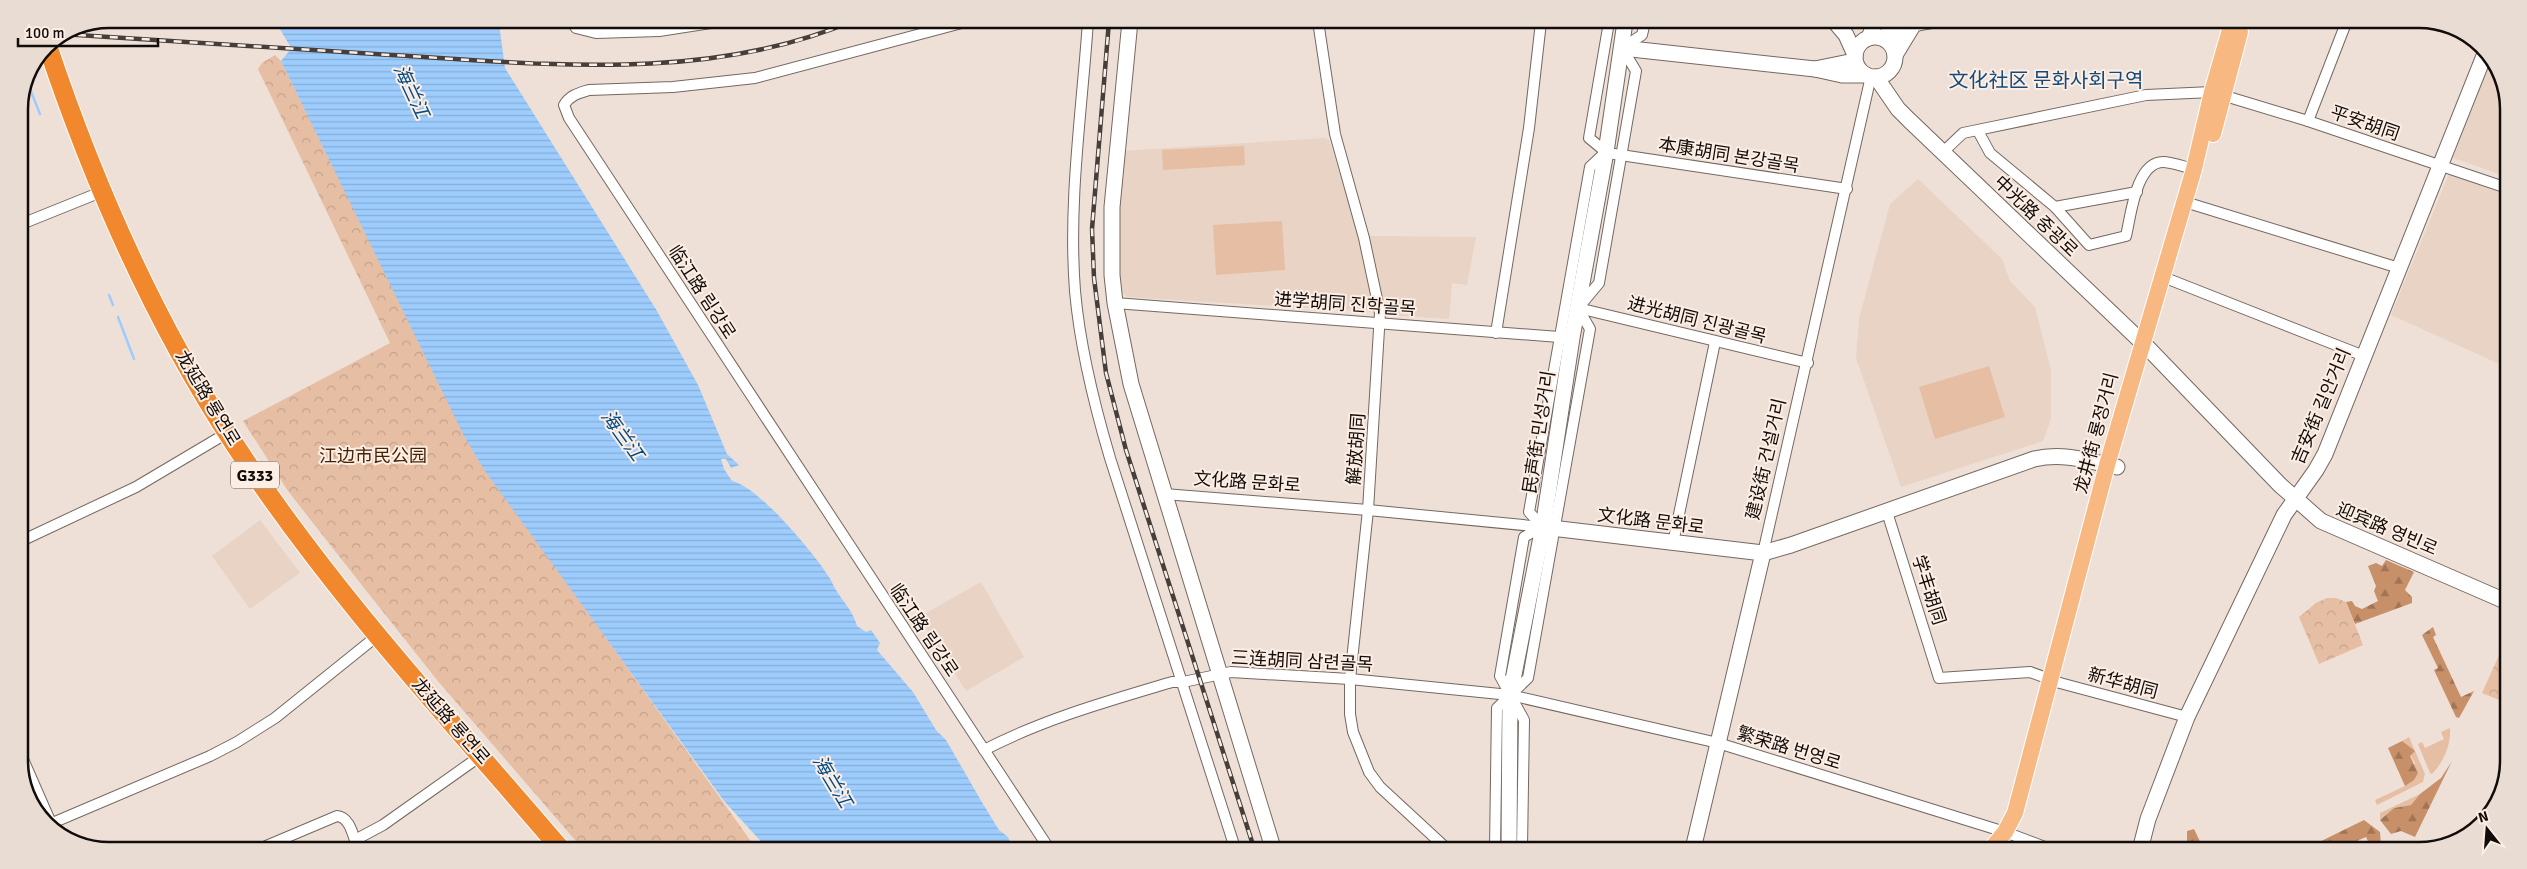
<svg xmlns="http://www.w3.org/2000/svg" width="2527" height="869" viewBox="0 0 2527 869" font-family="Signika,'Noto Sans SC','Noto Sans KR',sans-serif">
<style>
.built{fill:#e8d3c5}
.industrial{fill:url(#industrial-grid)}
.green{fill:#e6bea3}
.forest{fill:url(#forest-firs)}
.park{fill:url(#park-crowns)}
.water{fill:url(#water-rules)}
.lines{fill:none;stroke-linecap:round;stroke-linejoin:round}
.stream{stroke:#9dccfd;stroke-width:2.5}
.street-casing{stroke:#746860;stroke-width:12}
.secondary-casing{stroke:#746860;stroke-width:17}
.primary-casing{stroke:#fff;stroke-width:18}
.highway-casing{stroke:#fff;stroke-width:21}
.street{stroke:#fff;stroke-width:10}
.secondary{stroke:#fff;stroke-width:15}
.primary{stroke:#f7b881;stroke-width:16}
.highway{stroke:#f1882d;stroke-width:19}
.rail-casing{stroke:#453e3a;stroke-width:4.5}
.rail{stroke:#fceee4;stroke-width:2.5;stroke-dasharray:8;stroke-linecap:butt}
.labels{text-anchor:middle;stroke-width:4;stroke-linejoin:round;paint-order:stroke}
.shield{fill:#fceee4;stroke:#58504b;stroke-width:1}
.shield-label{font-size:16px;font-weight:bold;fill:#120d0a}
.street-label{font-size:18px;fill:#120d0a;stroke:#fceee4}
.park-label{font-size:18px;fill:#472303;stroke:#fceee4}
.water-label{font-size:19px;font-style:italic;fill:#004b85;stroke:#fceee4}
.quarter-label{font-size:20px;fill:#144a7c;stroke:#fceee4}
.rim{fill:none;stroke:#120d0a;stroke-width:2.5}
</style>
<defs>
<pattern id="industrial-grid" width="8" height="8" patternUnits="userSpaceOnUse" patternTransform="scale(1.25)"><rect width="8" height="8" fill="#e8d3c5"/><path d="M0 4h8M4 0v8" fill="none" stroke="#c6b4a8"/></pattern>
<pattern id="forest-firs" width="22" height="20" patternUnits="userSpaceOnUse" patternTransform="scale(1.25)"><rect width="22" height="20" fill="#c79069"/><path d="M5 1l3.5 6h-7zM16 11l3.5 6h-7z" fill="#a07455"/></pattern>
<pattern id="park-crowns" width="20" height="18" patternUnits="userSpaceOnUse" patternTransform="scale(1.25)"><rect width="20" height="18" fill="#e6bea3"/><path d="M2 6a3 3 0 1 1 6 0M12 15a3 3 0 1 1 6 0" fill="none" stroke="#c4a28b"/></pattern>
<pattern id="water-rules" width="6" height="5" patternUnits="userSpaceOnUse" patternTransform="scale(1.25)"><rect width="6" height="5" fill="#9dccfd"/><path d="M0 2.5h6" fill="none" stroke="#86aed8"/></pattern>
</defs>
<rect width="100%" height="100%" fill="#eee0d7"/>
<g class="built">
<path d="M2492,59L2508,103V177L2453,158Z"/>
<path d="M1324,138L1329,140L1361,241L1375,312L1127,297L1122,292L1119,278L1117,228L1122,151Z"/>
<path d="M2449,174L2507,195L2506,367L2391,315Z"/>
<path d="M1918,179L2002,259L2010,281L2035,307L2051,370V419L2043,441L1901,487L1856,358L1859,319L1890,204Z"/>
<path d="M1368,236L1476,237L1467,285L1452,283L1449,319L1387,315L1385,313Z"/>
<path d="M260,520L300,573L250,609L212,556Z"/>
<path d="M981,582L1024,657L966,691L919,617Z"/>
</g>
<path class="industrial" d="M907,20H958L914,31Z"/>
<g class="green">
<path d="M1244,146L1245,165L1163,170L1162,150Z"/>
<path d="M1282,221L1285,270L1216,275L1213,225Z"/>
<path d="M1989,366L2005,417L1935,439L1919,387Z"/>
<path d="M2450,728C2451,745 2444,761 2432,774L2430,773L2418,744L2422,742L2425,748L2444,739L2441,732Z"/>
<path d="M2409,737L2425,774L2423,782L2377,805L2375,800L2405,786L2415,763L2402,741Z"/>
<path d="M2420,794L2411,805L2394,808L2380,820V813Z"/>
</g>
<g class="forest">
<path d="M2386,560L2414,572L2405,590L2412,597V603L2355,624L2346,602L2352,601L2355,606L2362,609L2378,601L2374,591L2376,586L2368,566L2376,563L2382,566Z"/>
<path d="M2433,627L2436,635L2433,637L2461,697L2474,691L2459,718L2456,717L2434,670L2438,668L2422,635Z"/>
<path d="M2402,741L2415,751L2410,756L2418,773L2414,780L2405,786L2388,748Z"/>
<path d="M2452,761L2415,837L2401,831L2391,834L2380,820L2394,808L2411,805L2420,794L2441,778Z"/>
<path d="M2364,820L2380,832L2381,845L2376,850H2372L2366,837L2347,845L2344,841L2323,850H2303Z"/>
<path d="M2194,829L2204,850H2187V831Z"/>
</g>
<g class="park">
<path d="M275,55L281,61L473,451L755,847H581L437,680L353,574L288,491L243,421L390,343L258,69L262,63Z"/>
<path d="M2327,598H2336L2346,602L2363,645L2319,664L2299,617L2316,603Z"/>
<path d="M2505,642L2504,702L2482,693Z"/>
</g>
<path class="water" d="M274,19L502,20L500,31L505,68L657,311L698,385L727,454L739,465L731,468L726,459H721L724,469L732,481C759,487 813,552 829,577C832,581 833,586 836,590C844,603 853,611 857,626L866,632L871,630L880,643L877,650L913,692L936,730L946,740L983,804L999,830L1008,837L1012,847H766L724,801L485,471L464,436L281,61L290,50V46Z"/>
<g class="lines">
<g class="stream">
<path d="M28,84L40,114"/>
<path d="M109,295L113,305"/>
<path d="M118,317L134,359"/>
</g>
<g class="street-casing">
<g id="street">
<path d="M570,20L576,28L596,33L659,31L730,20"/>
<path d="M973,20L755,78L673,87L589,90C579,93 570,95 564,105L569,118L1048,847"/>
<path d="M1088,21C1082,110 1068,201 1075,291C1080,348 1094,404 1110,458L1235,848"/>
<path d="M1318,21L1335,134L1364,238L1380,313L1368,510L1350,679V714L1353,732L1369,772L1380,787L1446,848"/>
<path d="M2443,23L2450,26"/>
<path d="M1869,38L1904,28L1937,22"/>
<path d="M2308,121L2346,23"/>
<path d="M1978,131L1990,153L2055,207L2089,245L2126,236C2131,215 2136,161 2164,162C2174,163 2185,167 2194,169"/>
<path d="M1606,152L1589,138L1609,22"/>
<path d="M1943,152L1963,133L2146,95L2212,92L2308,121L2507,188"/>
<path d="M1614,154L1847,189"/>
<path d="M2185,202L2399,268"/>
<path d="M2055,207L2137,192"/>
<path d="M19,225L101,192"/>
<path d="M2163,277L2364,356"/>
<path d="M1115,303L1572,338"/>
<path d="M1579,307L1599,283L1636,71L1622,48L1642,35L1645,22"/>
<path d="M1578,308L1808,363"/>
<path d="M1496,333L1529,128L1541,22"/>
<path d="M1164,494L1368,510L1543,527"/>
<path d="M1887,512L1939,678L2030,672L2060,683L2187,717"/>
<path d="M1543,527L1529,512L1590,167L1605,153"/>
<path d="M19,542L136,487L227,433"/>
<path d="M1673,543L1715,342"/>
<path d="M1763,553L1871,76"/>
<path d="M19,750L51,823"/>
<path d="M984,750C1044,719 1108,701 1172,682H1183L1231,672L1350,679L1510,695L1718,743L2005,832L2053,850"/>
<path d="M50,824L210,756L237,742L275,718L377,636"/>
<path d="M355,840L383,825L472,762"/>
<path d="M266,846L337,816C350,817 353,836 357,846"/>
<path d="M1495,848L1497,708L1528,678L1590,329L1578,308"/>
<path d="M1522,848L1524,720L1500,676L1524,537L1542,527"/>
</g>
</g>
<g class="secondary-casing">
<g id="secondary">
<path d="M1130,21L1112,207V275L1115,303L1131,384L1273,848"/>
<path d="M1835,22L1846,35L1855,55"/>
<path d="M1891,22L1892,45"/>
<circle cx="1875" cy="57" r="20"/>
<path d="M1869,38L1875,22"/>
<path d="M1622,48L1815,69"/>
<path d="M1855,55L1854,61L1815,69L1842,75H1866"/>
<path d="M1895,55L1912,27L1905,22"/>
<path d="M1876,77L1898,109L1909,120L2149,349L2280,485L2321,521L2505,601"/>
<path d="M1543,527L1763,553L1791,545L2034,459C2063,452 2089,461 2117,467"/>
<path d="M1509,848L1510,695L1543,527L1572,338L1606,152L1625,22"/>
<path d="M1693,849L1763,553"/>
<path d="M2140,850L2148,819L2187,717L2284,515L2316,470L2325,454L2486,51"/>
</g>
</g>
<g class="primary-casing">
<g id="primary">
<path d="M2213,134L2240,32"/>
<path d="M1991,849L2005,832L2015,813L2107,465L2194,169L2212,92L2232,23"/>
</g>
</g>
<g class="highway-casing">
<path id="highway" d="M47,44C94,185 153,320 235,445C329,589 447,716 559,847"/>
</g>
<use href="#street" class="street"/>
<use href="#secondary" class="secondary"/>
<use href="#primary" class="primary"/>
<use href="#highway" class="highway"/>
<g class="rail-casing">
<g id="rail">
<path d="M1109,21L1092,229L1094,278L1106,373L1126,450L1254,848"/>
<path d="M62,34C171,41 281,48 391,55C545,64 709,83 855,20"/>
</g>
</g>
<use href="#rail" class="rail"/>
</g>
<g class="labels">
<rect class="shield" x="231" y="461.5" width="48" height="27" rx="4"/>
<g class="shield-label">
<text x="255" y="481">G333</text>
</g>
<g class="street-label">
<text transform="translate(2365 123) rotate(19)" y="6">平安胡同</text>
<text transform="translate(1729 155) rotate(9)" y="6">本康胡同 본강골목</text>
<text transform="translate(2036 216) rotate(44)" y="6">中光路 중광로</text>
<text transform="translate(702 292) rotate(57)" y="6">临江路 림강로</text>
<text transform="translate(1345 304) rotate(4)" y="6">进学胡同 진학골목</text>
<text transform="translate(1697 320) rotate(14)" y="6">进光胡同 진광골목</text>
<text transform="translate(208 398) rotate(59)" y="6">龙延路 룡연로</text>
<text transform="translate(2321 406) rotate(-67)" y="6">吉安街 길안거리</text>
<text transform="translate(1539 432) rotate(-81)" y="6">民声街 민성거리</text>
<text transform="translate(2096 433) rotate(-75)" y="6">龙井街 룡정거리</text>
<text transform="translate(1356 449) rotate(-86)" y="6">解放胡同</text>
<text transform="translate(1766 459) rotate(-77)" y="6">建设街 건설거리</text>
<text transform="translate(1247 482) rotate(4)" y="6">文化路 문화로</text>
<text transform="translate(1651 521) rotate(7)" y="6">文化路 문화로</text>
<text transform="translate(2387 529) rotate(23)" y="6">迎宾路 영빈로</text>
<text transform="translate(1929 590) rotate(72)" y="6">学丰胡同</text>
<text transform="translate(924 630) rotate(56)" y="6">临江路 림강로</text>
<text transform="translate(1302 661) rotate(3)" y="6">三连胡同 삼련골목</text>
<text transform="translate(2123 683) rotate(15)" y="6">新华胡同</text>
<text transform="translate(451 721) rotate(49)" y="6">龙延路 룡연로</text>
<text transform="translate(1789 748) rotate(17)" y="6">繁荣路 번영로</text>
</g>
<g class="park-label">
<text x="373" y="462">江边市民公园</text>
</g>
<g class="water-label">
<text transform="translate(412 91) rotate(65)" y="7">海兰江</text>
<text transform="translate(623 435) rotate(54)" y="7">海兰江</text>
<text transform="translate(833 781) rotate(59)" y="7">海兰江</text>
</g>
<g class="quarter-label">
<text x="2046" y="87">文化社区 문화사회구역</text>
</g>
</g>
<path d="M0 0H2527V869H0ZM109 28H2419A81 81 0 0 1 2500 109V761A81 81 0 0 1 2419 842H109A81 81 0 0 1 28 761V109A81 81 0 0 1 109 28Z" fill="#e9dcd3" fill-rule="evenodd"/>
<path class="rim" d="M109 28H2419A81 81 0 0 1 2500 109V761A81 81 0 0 1 2419 842H109A81 81 0 0 1 28 761V109A81 81 0 0 1 109 28Z"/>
<g transform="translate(2487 829) rotate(343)" stroke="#fceee4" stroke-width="4" paint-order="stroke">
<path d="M0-4L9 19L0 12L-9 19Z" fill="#120d0a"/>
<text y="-8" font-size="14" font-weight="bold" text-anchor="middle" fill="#120d0a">N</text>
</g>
<path d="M18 38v8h140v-8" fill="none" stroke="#120d0a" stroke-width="2.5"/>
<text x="25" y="38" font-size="15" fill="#120d0a" stroke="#fceee4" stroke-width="4" paint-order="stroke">100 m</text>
</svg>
